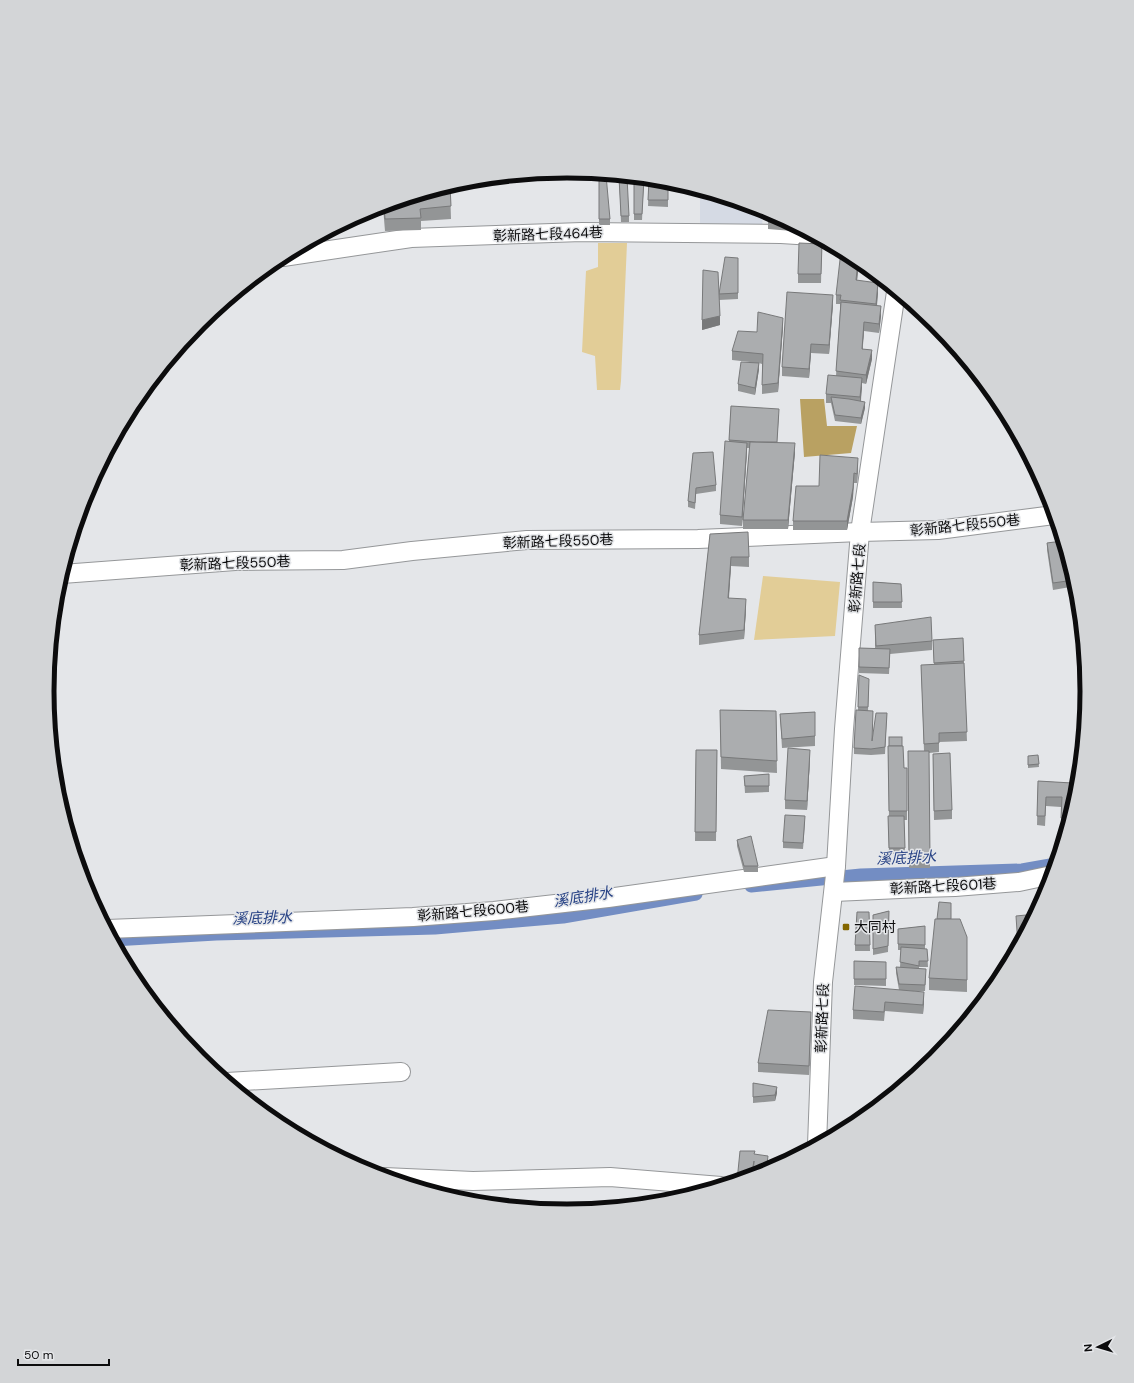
<svg xmlns="http://www.w3.org/2000/svg" width="1134" height="1383" viewBox="0 0 1134 1383" font-family="'DM Sans','Noto Sans TC',sans-serif">
<style>
.built{fill:#d5dae4}
.green{fill:#e2cd97}
.forest{fill:#b9a162}
.lines{fill:none;stroke-linecap:round;stroke-linejoin:round}
.canal{stroke:#738dc3;stroke-width:13}
.minor-casing{stroke:#959799;stroke-width:20}
.minor{stroke:#fff;stroke-width:18}
.wall{fill:#939596}
.shaded-wall{fill:#78797a}
.building{fill:#abadaf;stroke:#78797a}
.poi-dot{fill:#846700;stroke:#e4e6e9;stroke-width:1.5}
.labels{text-anchor:middle;stroke-width:3;stroke-linejoin:round;paint-order:stroke}
.street-label{font-size:14px;fill:#0c0c0d;stroke:#e4e6e9}
.poi-label{font-size:14px;fill:#0c0c0d;stroke:#e4e6e9;text-anchor:start}
.water-label{font-size:15px;font-style:italic;fill:#274285;stroke:#e4e6e9}
.rim{fill:none;stroke:#0c0c0d;stroke-width:5}
</style>
<rect width="100%" height="100%" fill="#e4e6e9"/>
<path class="built" d="M700,191L740,203V206L751,207L763,210L762,229H700Z"/>
<g class="green">
<path d="M598,243H627L621,381L620,390H597L595,356L582,352L586,271L598,267Z"/>
<path d="M763,576L840,582L835,636L754,640Z"/>
</g>
<path class="forest" d="M800,399H824L827,426H857L851,453L804,457Z"/>
<g class="lines">
<g class="canal">
<path d="M751,886L861,875L1022,870L1056,864"/>
<path d="M113,940L216,934L435,928L563,917L696,894"/>
</g>
<g class="minor-casing">
<g id="minor">
<path d="M283,257L411,238L582,232L781,234L813,236"/>
<path d="M62,574L235,561L343,560L412,551L527,540L698,539L860,532L938,530L1054,515"/>
<path d="M834,892L922,888L955,887L1019,882L1052,875"/>
<path d="M107,929L413,917L494,911L608,898L836,866"/>
<path d="M227,1082L401,1072"/>
<path d="M817,1145L823,982L836,866L844,729L860,532L896,292"/>
<path d="M384,1177L473,1181L610,1177L721,1186"/>
</g>
</g>
<use href="#minor" class="minor"/>
</g>
<g class="wall">
<path d="M599,175L610,219V225H599Z"/>
<path d="M619,177L629,216V222H621Z"/>
<path d="M634,178L644,179L642,220H634Z"/>
<path d="M649,180L668,181V207L648,206Z"/>
<path d="M450,186L451,219L421,221V230L385,231L383,207Z"/>
<path d="M766,211L774,215H766Z"/>
<path d="M775,216L792,225V231L768,229V222Z"/>
<path d="M822,244L821,283H798V274Z"/>
<path d="M738,258V299L719,300L720,325L702,330L719,294Z"/>
<path d="M859,262L857,280L878,292L877,306L881,316L879,333L864,331L862,349L872,359L866,384L862,383L861,401L865,408L861,424L835,421L831,403H826V394L836,376L840,310V304H836V295Z"/>
<path d="M833,304L829,354L811,353L809,378L782,376V367Z"/>
<path d="M783,327L778,392L762,394V364L759,363V369L755,395L738,391V384L750,362L732,360V351L757,332Z"/>
<path d="M731,406L779,415L777,442L795,452L788,529H743V520L750,448H747L742,526L720,524V515L729,441Z"/>
<path d="M693,453L716,485V491L696,494L695,509L688,507V501Z"/>
<path d="M858,467L857,483H854L853,497L847,530H793V521L819,486Z"/>
<path d="M710,534L749,557V567L731,566L729,598L746,609L744,639L699,645V635Z"/>
<path d="M1062,541L1076,586L1053,590L1047,550V543Z"/>
<path d="M873,582L901,584L902,608H873Z"/>
<path d="M875,625L932,641V650L890,654L889,674L859,673V648L875,649Z"/>
<path d="M963,638L967,741L939,742V752L929,753L930,868H909L908,751H924L921,665H934L933,640Z"/>
<path d="M859,675L869,685L868,711L872,738L887,713L885,754L871,755L854,754V748L858,710Z"/>
<path d="M720,710L776,711L777,773L721,769Z"/>
<path d="M815,712V746L782,748L780,714Z"/>
<path d="M902,746L904,768H907V820H904L905,854H889L888,816H889L888,755Z"/>
<path d="M696,750H717L716,841H695Z"/>
<path d="M933,754L952,810V819L934,820Z"/>
<path d="M1038,755L1039,767L1028,768V759Z"/>
<path d="M810,759L807,810L785,809V800Z"/>
<path d="M769,774V792L745,793L744,776Z"/>
<path d="M1038,781L1072,783V810L1067,827H1061V807L1046,806L1045,826L1037,825Z"/>
<path d="M805,822L803,849L783,848V842Z"/>
<path d="M737,840L758,866V872H744L737,846Z"/>
<path d="M889,911L888,952L873,955V915Z"/>
<path d="M869,912L870,951H855V945Z"/>
<path d="M951,919L967,937V992L929,990V978Z"/>
<path d="M925,926V949H927L928,967H919V968L926,975L925,991H913L924,1001L923,1014L885,1011L884,1021L853,1019V1010L899,990L896,973V967H900L901,950H898V929Z"/>
<path d="M854,961L886,962V986L854,985Z"/>
<path d="M811,1021L809,1075L758,1072V1063Z"/>
<path d="M753,1083L777,1093L775,1101L753,1103Z"/>
</g>
<g class="shaded-wall">
<path d="M858,261L859,262L856,290V280Z"/>
<path d="M878,283V292L876,313V304Z"/>
<path d="M833,295V304L829,354V345Z"/>
<path d="M881,306V316L879,333V324Z"/>
<path d="M720,316V325L702,330V320Z"/>
<path d="M783,318V327L778,392V383Z"/>
<path d="M864,322V331L862,358V349Z"/>
<path d="M811,344V353L809,378V369Z"/>
<path d="M872,350V359L866,384V375Z"/>
<path d="M759,363V369L755,395V388Z"/>
<path d="M862,378V387L860,406V397Z"/>
<path d="M865,402V408L861,424V418Z"/>
<path d="M747,443V452L742,526V517Z"/>
<path d="M795,443V452L788,529V520Z"/>
<path d="M858,458V467L857,483V474Z"/>
<path d="M854,473L853,497L847,530V521Z"/>
<path d="M731,557V566L728,607V598Z"/>
<path d="M746,599V609L744,639V630Z"/>
<path d="M810,750V759L807,810V801Z"/>
<path d="M924,992V1001L923,1014V1005Z"/>
<path d="M811,1012V1021L809,1075V1066Z"/>
<path d="M777,1087V1093L775,1101V1095Z"/>
<path d="M768,1156L767,1172H766Z"/>
<path d="M754,1161V1167L752,1176L751,1177Z"/>
</g>
<g class="building">
<path d="M599,175H606L610,219H599Z"/>
<path d="M619,177H627L629,216H621Z"/>
<path d="M634,178L644,179L642,214H634Z"/>
<path d="M649,180L668,181V200H648Z"/>
<path d="M450,186L451,206L420,209L421,218L385,219L384,206Z"/>
<path d="M770,216H775L791,224L768,222Z"/>
<path d="M799,243L822,244L821,274H798Z"/>
<path d="M841,251L858,261L856,280L878,283L876,304L840,300L841,295H836Z"/>
<path d="M725,257L738,258V293L719,294Z"/>
<path d="M703,270L718,272L720,316L702,320Z"/>
<path d="M787,292L833,295L829,345L811,344L809,369L782,367Z"/>
<path d="M841,302L881,306L879,324L864,322L862,349L872,350L866,375L836,371Z"/>
<path d="M758,312L783,318L778,383L762,385L763,354L732,351L738,331L757,332Z"/>
<path d="M741,362L759,363L755,388L738,384Z"/>
<path d="M828,375L862,378L860,397L826,394Z"/>
<path d="M831,397L849,399L865,402L861,418L835,415Z"/>
<path d="M731,406L779,409L777,442H756L729,440Z"/>
<path d="M725,441L747,443L742,517L720,515Z"/>
<path d="M750,442L795,443L788,520H743Z"/>
<path d="M713,452L716,485L696,488L695,503L688,501L693,453Z"/>
<path d="M820,455L858,458L857,474L854,473L853,488L847,521H793L796,486H819Z"/>
<path d="M748,532L749,557H731L728,598L746,599L744,630L699,635L710,534Z"/>
<path d="M1062,541L1074,580L1053,583L1047,543Z"/>
<path d="M873,582L901,584L902,602H873Z"/>
<path d="M931,617L932,641L876,646L875,625Z"/>
<path d="M963,638L964,661L934,663L933,640Z"/>
<path d="M859,648L890,649L889,668L859,667Z"/>
<path d="M964,663L967,732L939,733V743L924,744L921,665Z"/>
<path d="M859,675L869,679L868,707H858Z"/>
<path d="M720,710L776,711L777,761L721,757Z"/>
<path d="M856,710L873,711L872,741L876,713H887L885,747L871,749L854,748Z"/>
<path d="M815,712V736L782,739L780,714Z"/>
<rect x="889" y="737" width="13" height="9"/>
<path d="M888,746H903L904,768H907V811H889Z"/>
<path d="M788,748L810,750L807,801L785,800Z"/>
<path d="M696,750H717L716,832H695Z"/>
<path d="M908,751H929L930,858L909,859Z"/>
<path d="M950,753L952,810L934,811L933,754Z"/>
<path d="M1038,755L1039,764L1028,765V756Z"/>
<path d="M769,774V786H745L744,776Z"/>
<path d="M1038,781L1072,783V811L1069,818H1061L1062,797H1046L1045,816H1037Z"/>
<path d="M785,815L805,816L803,843L783,842Z"/>
<path d="M888,816H904L905,848H889Z"/>
<path d="M751,836L758,866H744L737,840Z"/>
<path d="M939,902L951,903V919H937Z"/>
<path d="M889,911L888,946L873,949V915Z"/>
<path d="M857,912H869L870,945H855Z"/>
<path d="M1026,915V921H1031L1018,946L1016,916Z"/>
<path d="M935,919H960L967,937V980L929,978Z"/>
<path d="M925,926V945L898,944V929Z"/>
<path d="M901,947L927,949L928,961H919V966L900,962Z"/>
<path d="M854,961L886,962V979H854Z"/>
<path d="M896,967L926,969L925,985L899,984Z"/>
<path d="M855,986L924,992L923,1005L885,1002L884,1012L853,1010Z"/>
<path d="M768,1010L811,1012L809,1066L758,1063Z"/>
<path d="M753,1083L777,1087L775,1095L753,1097Z"/>
<path d="M740,1151H755L754,1154L768,1156L766,1172L753,1176L754,1161L751,1177L737,1181Z"/>
</g>
<rect class="poi-dot" x="842" y="923" width="8" height="8" rx="2"/>
<g class="labels">
<g class="street-label">
<text transform="translate(548 234) rotate(-2)" y="5">彰新路七段464巷</text>
<text transform="translate(965 525) rotate(-6)" y="5">彰新路七段550巷</text>
<text transform="translate(558 541) rotate(-2)" y="5">彰新路七段550巷</text>
<text transform="translate(235 563) rotate(-2)" y="5">彰新路七段550巷</text>
<text transform="translate(857 578) rotate(-85)" y="5">彰新路七段</text>
<text transform="translate(943 886) rotate(-3)" y="5">彰新路七段601巷</text>
<text transform="translate(473 911) rotate(-5)" y="5">彰新路七段600巷</text>
<text transform="translate(822 1018) rotate(-88)" y="5">彰新路七段</text>
</g>
<g class="poi-label">
<text x="854" y="932">大同村</text>
</g>
<g class="water-label">
<text transform="translate(906 858) rotate(-2)" y="5">溪底排水</text>
<text transform="translate(583 897) rotate(-9)" y="5">溪底排水</text>
<text transform="translate(262 918) rotate(-2)" y="5">溪底排水</text>
</g>
</g>
<path d="M0 0H1134V1383H0ZM54 691a513 513 0 1 1 1026 0a513 513 0 1 1-1026 0Z" fill="#d3d5d7" fill-rule="evenodd"/>
<path class="rim" d="M54 691a513 513 0 1 1 1026 0a513 513 0 1 1-1026 0Z"/>
<g transform="translate(1098 1347) rotate(265)" stroke="#e4e6e9" stroke-width="3" paint-order="stroke">
<path d="M0-3L7 15L0 10L-7 15Z" fill="#0c0c0d"/>
<text y="-6" font-size="11" font-weight="bold" text-anchor="middle" fill="#0c0c0d">N</text>
</g>
<path d="M18 1359v6h91v-6" fill="none" stroke="#0c0c0d" stroke-width="2"/>
<text x="24" y="1359" font-size="12" fill="#0c0c0d" stroke="#e4e6e9" stroke-width="3" paint-order="stroke">50 m</text>
</svg>
